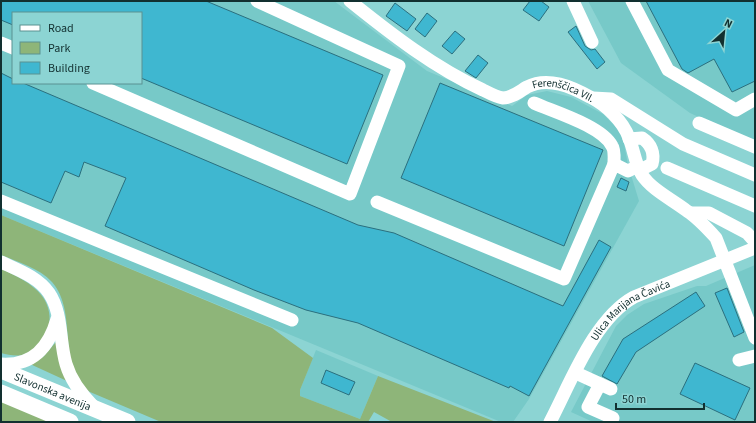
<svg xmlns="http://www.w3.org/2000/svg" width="756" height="423" viewBox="0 0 756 423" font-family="'Source Sans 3',sans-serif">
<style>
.built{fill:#77c9c8;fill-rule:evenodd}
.green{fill:#8eb579}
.building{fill:#3fb7d0;stroke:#2b6f7e}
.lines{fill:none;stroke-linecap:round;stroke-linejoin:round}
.minor{stroke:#fff;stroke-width:13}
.major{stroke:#fff;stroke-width:17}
.labels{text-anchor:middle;stroke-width:3;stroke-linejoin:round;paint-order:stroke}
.street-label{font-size:11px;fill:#123030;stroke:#8cd4d3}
</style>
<rect width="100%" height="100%" fill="#8cd4d3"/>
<g class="built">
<path d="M1,1H334L427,71L512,106L527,95L547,91L571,97L603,114L622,133L628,165L639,201L529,399L513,422H501L1,215ZM13,13H141V83H13Z"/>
<path d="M588,1H755V143L690,113L621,63Z"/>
<path d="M755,265V422H593L571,412L616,326L627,315L644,304L697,286H706Z"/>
<path d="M316,350L378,376L360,419L300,396V390Z"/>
</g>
<g class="green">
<path d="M1,215L272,328L313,358L300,390V396L360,419L378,376L496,422H392L374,412L368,422H161L90,392C55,366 79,313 52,282C39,268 18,262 1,255Z"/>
<path d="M1,269C15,275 32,283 42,296C57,316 49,345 25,354C18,357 9,355 1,353Z"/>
<path d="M56,342L67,381L30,364L43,357Z"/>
<path d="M1,400L52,422H1Z"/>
</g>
<g class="building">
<path d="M1,1H206L383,75L347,164L141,78V13H13V25L1,20Z"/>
<path d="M530,1H541L549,7L539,21L523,10Z"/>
<path d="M646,1H755V81L732,92L714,59L688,73L682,69Z"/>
<path d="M395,3L416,19L407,31L386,16Z"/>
<path d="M427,13L437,21L425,37L415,29Z"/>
<path d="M576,26L585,46L591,50L595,49L605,62L597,69L568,32Z"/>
<path d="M455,31L465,39L452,54L442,46Z"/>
<path d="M478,55L488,63L476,78L465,71Z"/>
<path d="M1,73L13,79V83H23L358,225L394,233L563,306L599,240L611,247L529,396L510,386L509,388L358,323L306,310L254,290L105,226L126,178L84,162L79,177L65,171L51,203L1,182Z"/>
<path d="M440,83L603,150L564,246L401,178Z"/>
<path d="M621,178L629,182L626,191L617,187Z"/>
<path d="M727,288L744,332L734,337L715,293Z"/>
<path d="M696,292L705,306L636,352L617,384L602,376L623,339Z"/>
<path d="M695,363L750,388L735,420L680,394Z"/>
<path d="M326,370L355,382L349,395L321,383Z"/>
</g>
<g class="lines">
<g class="minor">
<path id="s1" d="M350,1C391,34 435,68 483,90C489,93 496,97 503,98C512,98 520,91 527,87C548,76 572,87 590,97C606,105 623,121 629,138C634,150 635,164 642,175C652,190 673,200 687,211C698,218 707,228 716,238L755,338"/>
<path d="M573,1L592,42"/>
<path d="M632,1L668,70L736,110L755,99"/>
<path d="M1,43L13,48"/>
<path d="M93,83L350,194L399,66L257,1"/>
<path d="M593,98L611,99L683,144L755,175"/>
<path d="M534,103C554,112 602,126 612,146C615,150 614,159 614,164"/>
<path d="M699,123L755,147"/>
<path d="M629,139L642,138C651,144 655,153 652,164L640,170"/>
<path d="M667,168L755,206"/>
<path d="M1,201L292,320"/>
<path d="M377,202L564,279L614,164L628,171L638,166"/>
<path d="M691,213H709L747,233L755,242"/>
<path d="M1,262C18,270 38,277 49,293C63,314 59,341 66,364C71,381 82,395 94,407"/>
<path d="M739,360L755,356"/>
<path d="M1,364C33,366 49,347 57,319"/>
<path d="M576,373L611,389"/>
<path d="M600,384L588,407L613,418"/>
<path id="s2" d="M550,422C571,382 594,319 634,297L755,248"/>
</g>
<g class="major">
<path id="s3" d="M1,370L127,422"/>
<path d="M1,393L70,422"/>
</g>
</g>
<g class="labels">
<g class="street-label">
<text dy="4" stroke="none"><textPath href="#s1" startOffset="247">Ferenščica VII.</textPath></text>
<text dy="4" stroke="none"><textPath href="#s2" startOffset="142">Ulica Marijana Čavića</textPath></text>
<text dy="4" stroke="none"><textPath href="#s3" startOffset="56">Slavonska avenija</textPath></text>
</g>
</g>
<rect width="756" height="423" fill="none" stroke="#123030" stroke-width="4"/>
<rect x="12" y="12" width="130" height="72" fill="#8cd4d3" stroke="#5b9292"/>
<rect x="20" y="25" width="20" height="6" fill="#ffffff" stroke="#5b9292"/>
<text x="48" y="32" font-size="12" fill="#123030">Road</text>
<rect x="20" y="42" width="20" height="12" fill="#8eb579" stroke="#5b9292"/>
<text x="48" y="52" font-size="12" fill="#123030">Park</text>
<rect x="20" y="62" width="20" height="12" fill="#3fb7d0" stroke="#5b9292"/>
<text x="48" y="72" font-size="12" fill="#123030">Building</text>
<g transform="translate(724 32) rotate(27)" stroke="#8cd4d3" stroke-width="3" paint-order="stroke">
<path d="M0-3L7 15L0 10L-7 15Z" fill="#123030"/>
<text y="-6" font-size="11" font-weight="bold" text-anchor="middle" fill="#123030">N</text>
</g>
<path d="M616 403v6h88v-6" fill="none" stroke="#123030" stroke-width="2"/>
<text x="622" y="403" font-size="12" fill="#123030" stroke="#8cd4d3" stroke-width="3" paint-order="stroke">50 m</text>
</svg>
